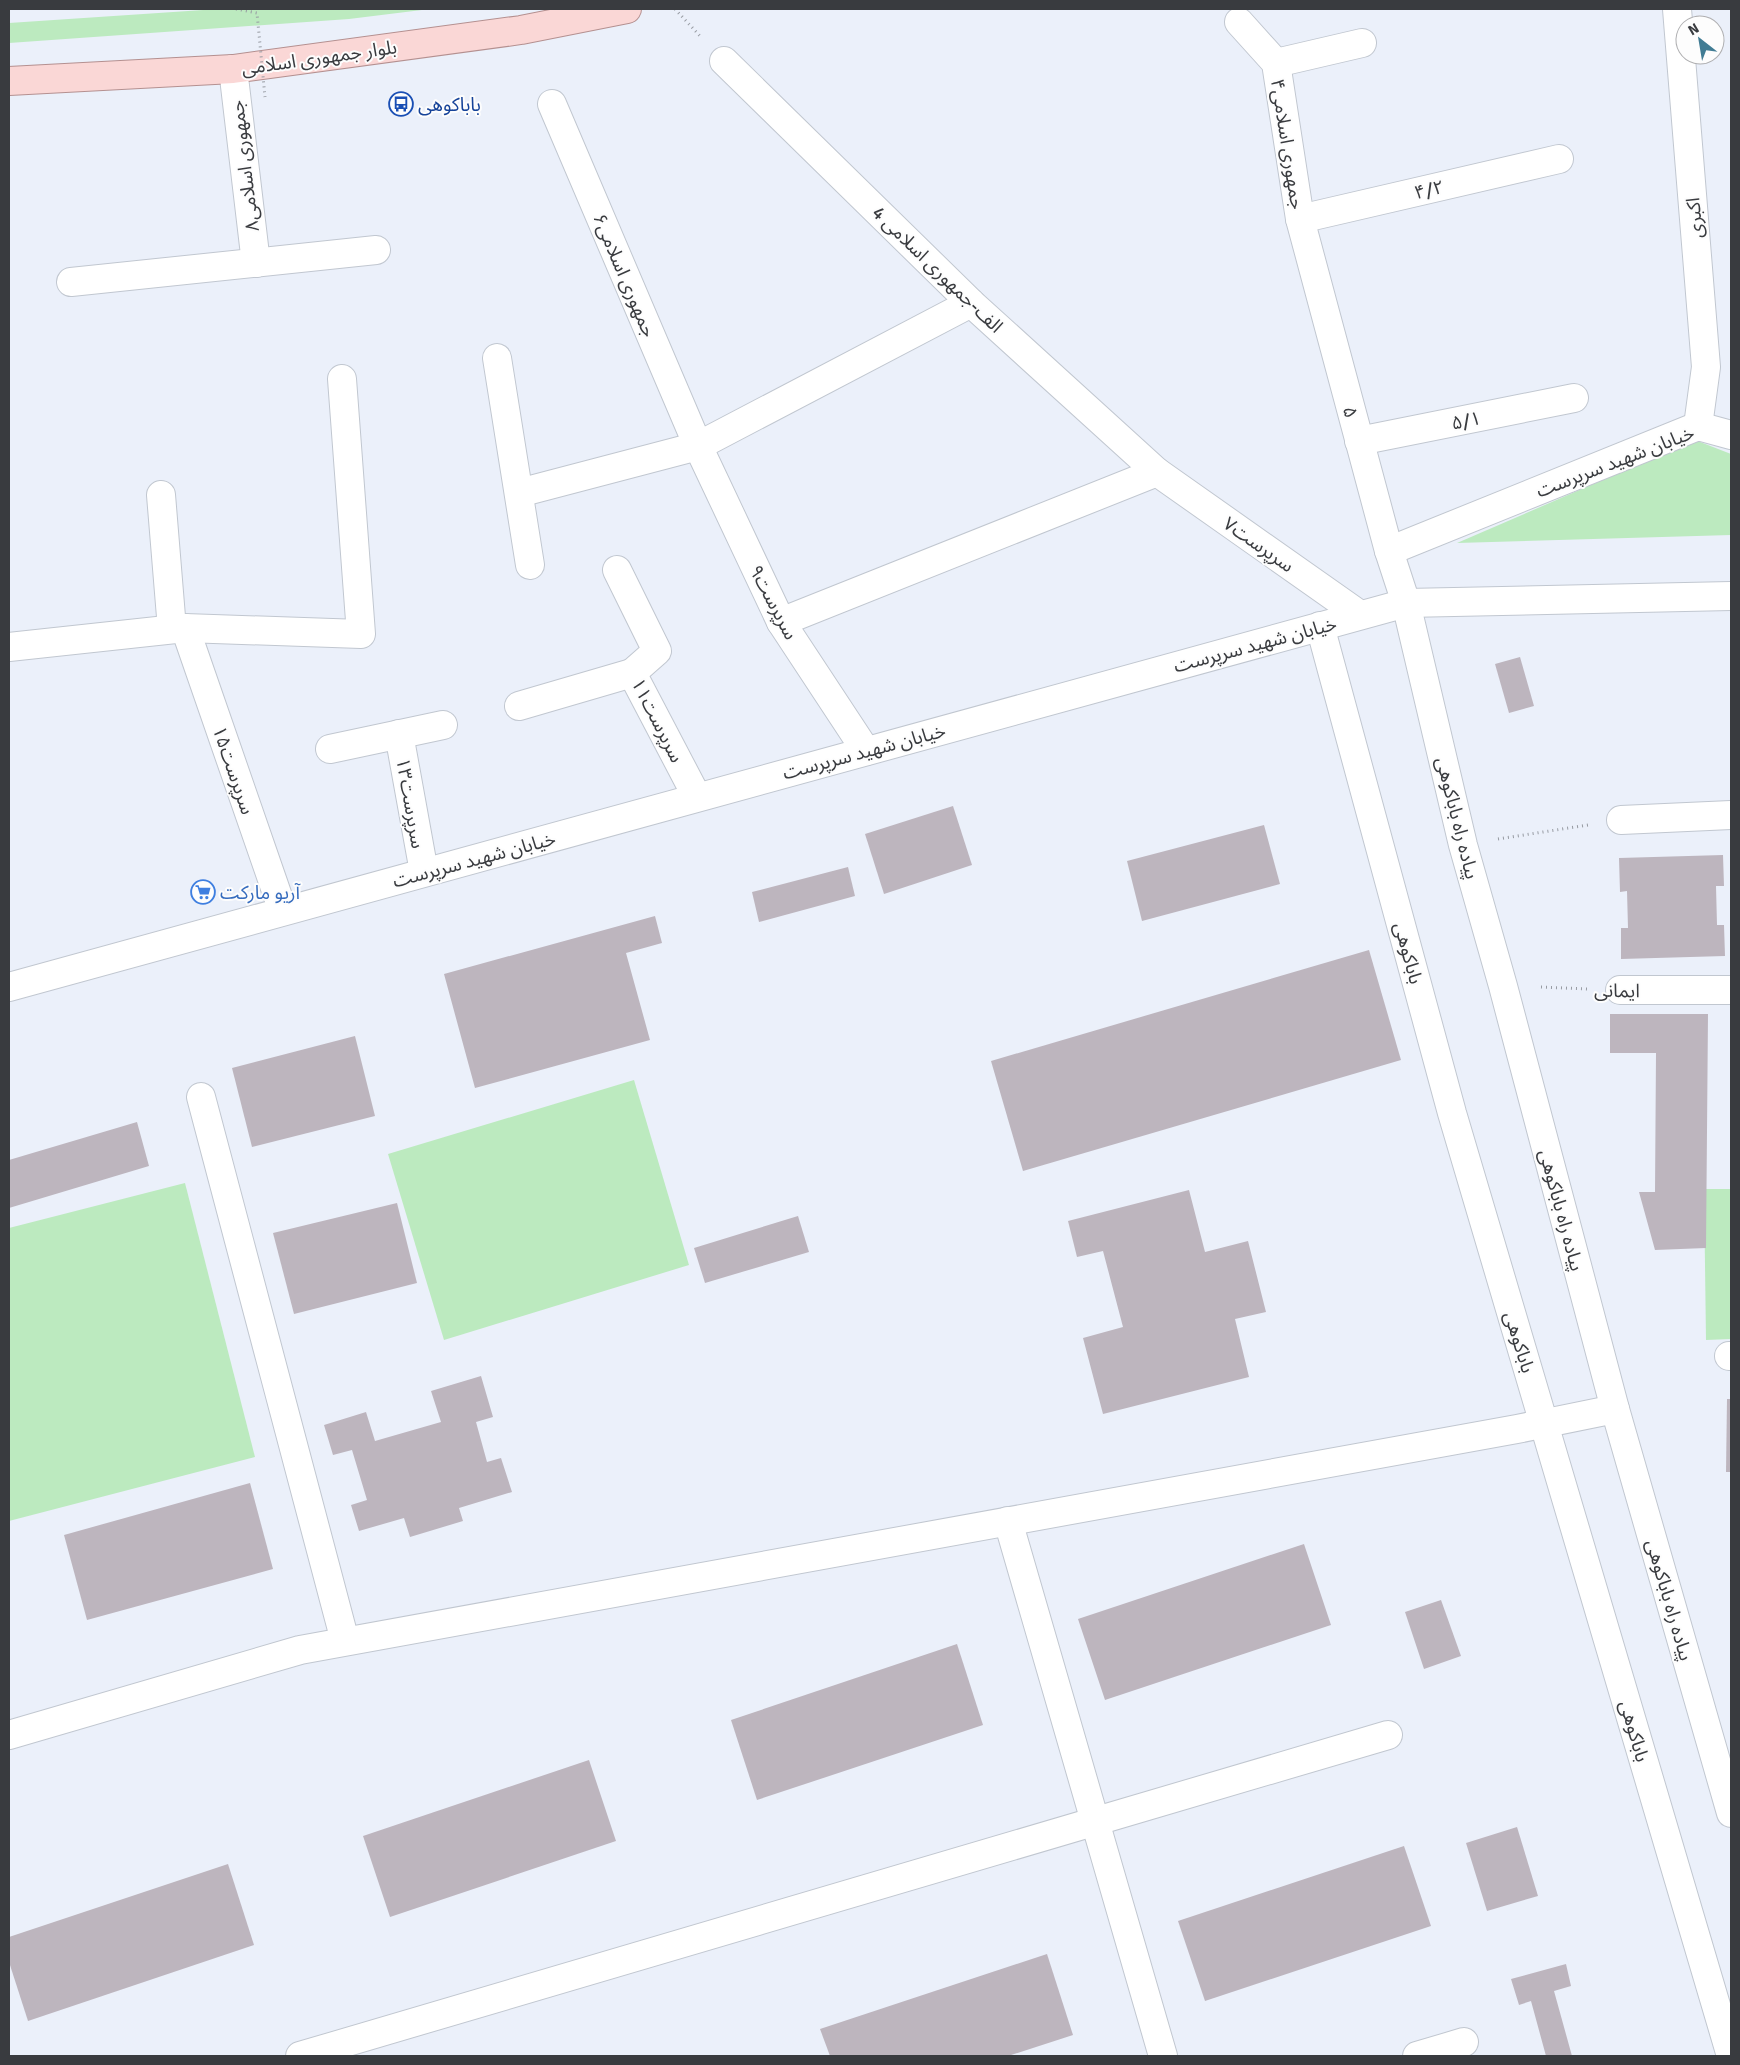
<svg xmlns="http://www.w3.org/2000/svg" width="1740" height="2065" viewBox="0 0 1740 2065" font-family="Signika,'Noto Sans Arabic',sans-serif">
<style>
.green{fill:#bceabf}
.building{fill:#bdb5be}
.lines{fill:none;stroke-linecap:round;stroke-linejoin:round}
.minor-casing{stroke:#c1c7d0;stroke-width:30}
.major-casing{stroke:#b49090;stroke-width:30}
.path{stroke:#979ba2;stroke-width:3;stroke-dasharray:1 4;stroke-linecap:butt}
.minor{stroke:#fff;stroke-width:28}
.major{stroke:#fad7d6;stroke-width:28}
.path-bridge{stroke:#979ba2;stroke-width:3;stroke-dasharray:1 4;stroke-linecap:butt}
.labels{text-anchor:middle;stroke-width:4;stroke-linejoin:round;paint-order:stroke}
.street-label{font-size:19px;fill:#393b3f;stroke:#fdfdfd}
.transit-label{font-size:19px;fill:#164399;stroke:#fdfdfd;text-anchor:start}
.shop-label{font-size:19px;fill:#366cbe;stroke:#fdfdfd;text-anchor:start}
</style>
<rect width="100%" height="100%" fill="#ebf0fa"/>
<g class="green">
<path d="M218,9H430L349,19L9,43V23Z"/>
<path d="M1695,440L1731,454V535L1457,543Z"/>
<path d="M634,1080L689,1265L444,1340L388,1154Z"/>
<path d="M185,1183L255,1457L9,1521V1228Z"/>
<path d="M1704,1189H1731V1339L1706,1340Z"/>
</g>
<g class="building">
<path d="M1520,657L1534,706L1509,713L1495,664Z"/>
<path d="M953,806L972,865L884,894L865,834Z"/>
<path d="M1264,825L1280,884L1142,921L1127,861Z"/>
<path d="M1723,855L1724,886H1716L1717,925H1724L1725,956L1621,959V928H1628L1627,891L1620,892L1619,858Z"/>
<path d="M848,867L855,896L759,922L752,892Z"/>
<path d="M655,916L662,943L626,953L650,1040L475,1088L444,974Z"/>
<path d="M1369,950L1401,1060L1023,1171L991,1061Z"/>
<path d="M1610,1014H1708L1706,1248L1655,1250L1639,1192H1655L1656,1053H1610Z"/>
<path d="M355,1036L375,1116L252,1147L232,1068Z"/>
<path d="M137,1122L149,1166L9,1208V1160Z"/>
<path d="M1189,1190L1205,1252L1248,1241L1266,1312L1235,1319L1249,1377L1103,1414L1083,1338L1123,1327L1103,1251L1077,1257L1068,1221Z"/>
<path d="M397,1203L417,1283L294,1314L273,1233Z"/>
<path d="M798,1216L809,1252L705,1283L694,1248Z"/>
<path d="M481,1376L493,1417L476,1422L487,1462L501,1458L512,1492L459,1508L463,1521L410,1537L404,1518L359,1531L351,1505L367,1500L352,1450L333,1455L324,1425L366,1412L375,1441L441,1422L431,1391Z"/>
<path d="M1727,1399H1731V1472H1726Z"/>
<path d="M250,1483L273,1569L87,1620L64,1535Z"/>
<path d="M1304,1544L1331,1625L1105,1700L1078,1619Z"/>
<path d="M1441,1600L1461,1656L1424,1669L1405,1612Z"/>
<path d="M957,1644L983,1725L757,1800L731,1720Z"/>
<path d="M589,1760L616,1841L390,1917L363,1836Z"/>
<path d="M1517,1827L1538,1896L1487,1911L1466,1843Z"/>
<path d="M1404,1846L1431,1926L1205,2001L1178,1921Z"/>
<path d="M228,1864L254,1945L28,2021L9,1962V1937Z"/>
<path d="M1047,1954L1073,2035L1008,2056H830L820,2029Z"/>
<path d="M1566,1964L1571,1986L1554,1991L1572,2056H1546L1531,2001L1519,2005L1511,1979Z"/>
</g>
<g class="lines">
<g class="minor-casing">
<g id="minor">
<path d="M1677,9L1706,367L1698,426"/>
<path d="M1239,22L1276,63L1300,219L1389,551L1406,603L1463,845L1503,986L1615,1409L1731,1813"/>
<path d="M724,61L971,303L1157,472L1360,615"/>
<path d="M1276,63L1362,43"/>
<path d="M233,69L256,263"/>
<path d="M552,104L698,446L781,622L866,751"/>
<path d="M1300,219L1559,159"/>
<path d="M71,282L376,250"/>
<path d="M497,358L530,565"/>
<path d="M1359,441L1574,398"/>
<path d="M519,493L698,446L971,303"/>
<path d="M161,495L172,629"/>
<path d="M1389,551L1698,426L1731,435"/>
<path d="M617,570L657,651L632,673L697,797"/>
<path d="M781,622L1157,472"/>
<path d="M1320,626L1452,1113L1731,2056"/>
<path d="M185,628L283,911"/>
<path d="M9,647L185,628L361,634L342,379"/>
<path d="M519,706L632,673"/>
<path d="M399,734L424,872"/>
<path d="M330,749L443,725"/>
<path d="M1621,820L1731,815"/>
<path d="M9,987L1406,603L1731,596"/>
<path d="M1620,990H1731"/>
<path d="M201,1097L345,1641"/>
<path d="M1729,1356H1731"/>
<path d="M1008,1521L1163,2056"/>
<path d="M9,1735L300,1650L1517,1429L1615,1409"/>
<path d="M300,2056L1388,1735"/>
<path d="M1417,2056L1464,2042"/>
</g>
</g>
<g class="major-casing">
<path id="major" d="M9,81L233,69L521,30L627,9"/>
</g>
<g class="path">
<path d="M675,9L701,37"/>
<path d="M1498,839L1588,825"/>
<path d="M1541,987L1587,989"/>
</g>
<use href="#minor" class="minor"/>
<use href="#major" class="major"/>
<path class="path-bridge" d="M236,9L257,13L265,97"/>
</g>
<defs>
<g id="bus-ring" transform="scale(1.25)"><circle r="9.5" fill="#fdfdfd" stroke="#1a4fb4" stroke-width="1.5"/><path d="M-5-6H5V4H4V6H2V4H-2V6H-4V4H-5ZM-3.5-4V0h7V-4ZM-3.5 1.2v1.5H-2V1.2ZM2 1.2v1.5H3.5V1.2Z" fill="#1a4fb4"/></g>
<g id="supermarket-ring" transform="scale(1.25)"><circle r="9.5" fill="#fdfdfd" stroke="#3f7fe0" stroke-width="1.5"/><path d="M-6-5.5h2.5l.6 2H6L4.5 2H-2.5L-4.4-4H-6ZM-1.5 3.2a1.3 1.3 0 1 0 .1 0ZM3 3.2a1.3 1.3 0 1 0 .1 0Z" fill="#3f7fe0"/></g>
</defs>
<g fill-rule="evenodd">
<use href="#bus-ring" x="401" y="104"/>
<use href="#supermarket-ring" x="203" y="892"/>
</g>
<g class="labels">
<g class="street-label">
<text transform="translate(319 57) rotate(-8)" y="7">بلوار جمهوری اسلامی</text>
<text transform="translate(1288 144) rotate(81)" y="7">جمهوری اسلامی۴</text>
<text transform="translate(244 166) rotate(-97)" y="7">جمهوری اسلامی۸</text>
<text transform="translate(1429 189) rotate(-13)" y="7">۴/۲</text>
<text transform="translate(1694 218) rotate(-95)" y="7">اکبری</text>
<text transform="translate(938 269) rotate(44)" y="7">4 الف-جمهوری اسلامی</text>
<text transform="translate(625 275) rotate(67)" y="7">جمهوری اسلامی۶</text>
<text transform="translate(1351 412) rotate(75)" y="7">۵</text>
<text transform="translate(1466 420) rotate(-11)" y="7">۵/۱</text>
<text transform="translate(1615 461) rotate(-21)" y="7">خیابان شهید سرپرست</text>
<text transform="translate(1259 544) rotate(35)" y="7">سرپرست۷</text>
<text transform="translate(774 602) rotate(62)" y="7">سرپرست۹</text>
<text transform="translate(1255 644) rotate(-15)" y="7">خیابان شهید سرپرست</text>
<text transform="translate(658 720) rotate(63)" y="7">سرپرست۱۱</text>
<text transform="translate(864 751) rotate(-15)" y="7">خیابان شهید سرپرست</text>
<text transform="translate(234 770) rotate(71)" y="7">سرپرست۱۵</text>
<text transform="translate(411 803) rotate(80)" y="7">سرپرست۱۳</text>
<text transform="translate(1458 818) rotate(76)" y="7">پیاده راه باباکوهی</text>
<text transform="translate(474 859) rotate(-15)" y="7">خیابان شهید سرپرست</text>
<text transform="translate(1409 953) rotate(75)" y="7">باباکوهی</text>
<text transform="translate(1617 990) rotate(1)" y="7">ایمانی</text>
<text transform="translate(1562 1210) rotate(75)" y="7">پیاده راه باباکوهی</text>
<text transform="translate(1520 1342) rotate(73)" y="7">باباکوهی</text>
<text transform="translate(1670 1600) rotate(74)" y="7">پیاده راه باباکوهی</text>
<text transform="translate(1635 1731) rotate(74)" y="7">باباکوهی</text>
</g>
<g class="transit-label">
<text x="418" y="111">باباکوهی</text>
</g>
<g class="shop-label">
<text x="220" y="899">آریو مارکت</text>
</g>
</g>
<rect width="1740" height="2065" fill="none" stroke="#393b3f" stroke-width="20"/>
<g transform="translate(1700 40) rotate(329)"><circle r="24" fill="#fdfdfd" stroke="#afafb1"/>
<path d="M0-4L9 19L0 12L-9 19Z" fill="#417c94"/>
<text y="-8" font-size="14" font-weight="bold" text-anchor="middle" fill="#393b3f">N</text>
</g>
</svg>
